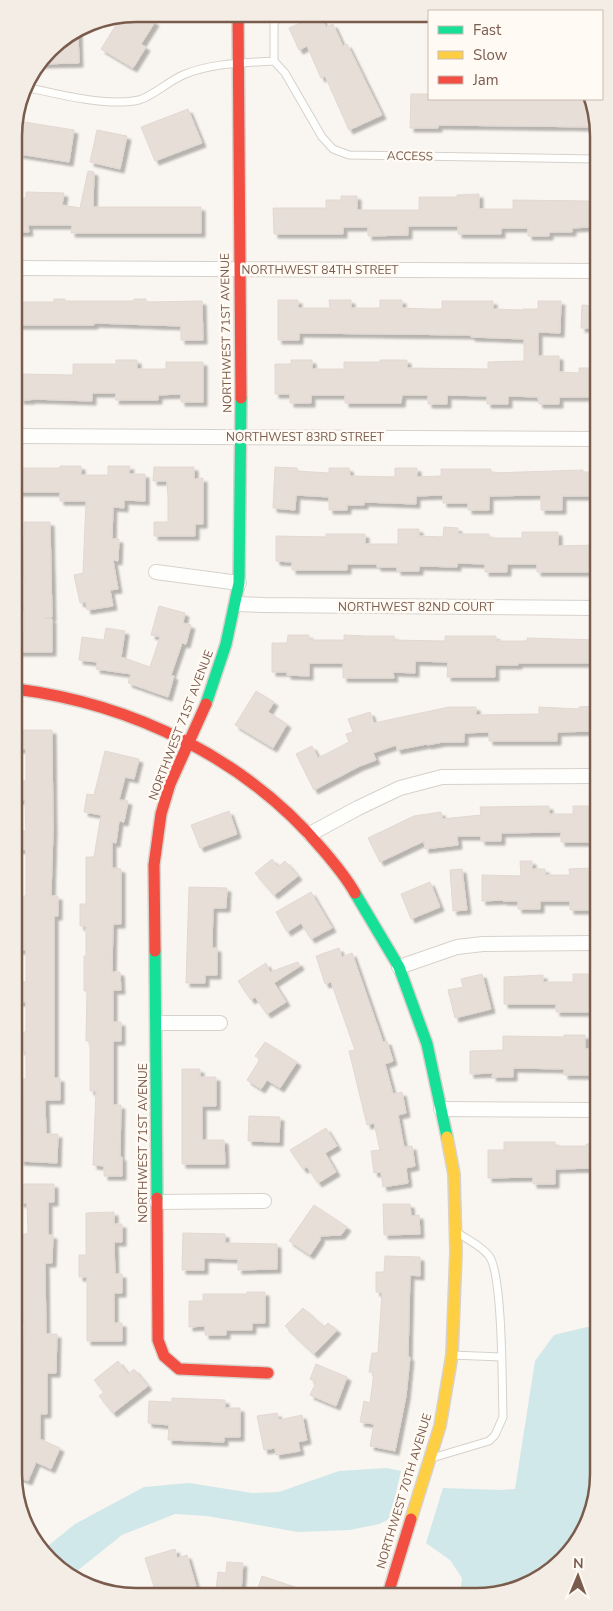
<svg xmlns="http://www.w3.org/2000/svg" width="613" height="1611" viewBox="0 0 613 1611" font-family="'Nunito Sans',sans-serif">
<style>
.water{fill:#d0e8ea}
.building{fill:#e6ded7;stroke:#e2d8d2;filter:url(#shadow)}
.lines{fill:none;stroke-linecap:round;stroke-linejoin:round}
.lane-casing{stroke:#d7d1cb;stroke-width:9}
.street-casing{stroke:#d7d1cb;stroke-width:16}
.fast-casing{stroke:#d9d2cb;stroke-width:14}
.slow-casing{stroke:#d9d2cb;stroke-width:14}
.jam-casing{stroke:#d9d2cb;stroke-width:14}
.lane{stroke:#fefefd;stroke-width:7}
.street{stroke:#fefefd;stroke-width:14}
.fast{stroke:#16e098;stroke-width:11}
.slow{stroke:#ffcf43;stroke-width:11}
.jam{stroke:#f24e42;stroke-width:11}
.labels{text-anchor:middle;stroke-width:5;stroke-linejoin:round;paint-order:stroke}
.street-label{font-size:12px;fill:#7a5c4d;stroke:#fffaf3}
.rim{fill:none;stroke:#7a5c4d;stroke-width:2.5}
</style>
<defs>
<filter id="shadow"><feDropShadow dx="4" dy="4" stdDeviation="1" flood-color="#0004"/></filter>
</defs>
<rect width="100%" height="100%" fill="#f9f5f0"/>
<g class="water">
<path d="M587,1327L599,1329V1483L590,1521L569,1555L508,1593H460L462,1578L450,1560L426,1543L443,1488L500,1490L515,1489L535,1361L554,1335Z"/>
<path d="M387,1468L401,1471L390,1519L379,1524L350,1530L298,1532L207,1516L175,1514L122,1535L72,1575L55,1567L44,1549L75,1524L144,1487L189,1483L252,1493L279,1492L339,1471Z"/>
</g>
<g class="building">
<path d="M136,14H141L155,22L141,44L146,47L133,68L101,49L121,17Z"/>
<path d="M317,15H320L326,27L333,24L343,46L347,44L382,115L349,130L325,76L321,78L307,46L299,50L289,28Z"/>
<path d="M78,30L79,63L40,64L55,44Z"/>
<path d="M411,94H429V99H592L595,105V127L438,125V128H410Z"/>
<path d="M188,109L202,143L155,161L141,127Z"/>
<path d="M24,122L74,130L69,162L19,154Z"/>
<path d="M97,130L127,136L120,169L90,162Z"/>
<path d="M88,171L94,172L93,207H201V233H71L72,225H28L29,232H14V198H26V192L64,193L62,205L80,208Z"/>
<path d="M479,194V209H513V200L590,201L591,227L572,228V232H549V236H528V228H501V234H458V226H408V235L368,236V227H343V234H274L273,208H326V200H341V196H357V210H419V197H457V195Z"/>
<path d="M54,299H65V301H134V299H146V302L202,301L203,340H181V326L94,323V325H15V302H54Z"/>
<path d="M278,300H298V308H330L329,300H351V308H380V300H402V308L429,309H442V301H493V309L523,310V309H538V301H561L560,333L538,332V356H559V372L579,373V368H596V397H559V404H539L538,397L508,396V404H487V396L447,395V404H428V395H402L401,403H345V395H311V403H290V394H275V364H291V360H312V369H344V362H380V360H407V368L488,369V362L524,361V339L471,337V335L299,333V340H278Z"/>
<path d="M582,305L596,306V328H581Z"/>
<path d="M116,360H137V369H166V362H203V402H181V394L158,395V400H115L116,393H92V401L31,399V400H20L21,374L73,375V364H116Z"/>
<path d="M60,466H81V475H108V466H130L129,474H145V501L124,500V508L113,507L112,539H119L118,561L113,560L118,589L110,590L113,606L87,610L86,602L80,603L74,575L83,573L86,501H60V492H15V468H60Z"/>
<path d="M154,467H194V479L203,478V524H195V536H154V522H168V498L167,481H153Z"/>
<path d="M275,467L297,468V471L329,473V468H349L350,476L395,477V468H417V477L441,476V469H491V473L583,470V472H596V496H562V510H541V495L489,496V510H468V503H443V495L416,496V504L364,502V505H347V510H329V497L296,495L295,510L273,508Z"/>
<path d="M24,522H50L52,617L44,618L52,619V652H16V632H24V606H16V585H24L23,559H16V538H24Z"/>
<path d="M444,527L458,528V534H489V538H522V532H558V546L596,545V572H537V564H507V572H485V564L457,563V567L419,566V571H397V567H377V564H347V570H292V562L276,561V536L326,537V534H365V544H398V529H419V536L443,537Z"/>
<path d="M159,606L185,613L183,623L191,625L186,644L182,643L171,675L174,676L168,697L128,683L131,674L96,669L97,662L79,660L82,637L104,640L106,628L125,631L121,657L150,667L160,637L151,635Z"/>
<path d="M288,635H309V640H344V635L365,636H394V640L445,641V636H496V641H527V638L597,640V663H518V665H495V677H447L448,662L415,661V673L393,672L394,678H343V663H309V676L287,675V672H272V643H287Z"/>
<path d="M256,691L274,702L268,712L287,724L273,748L235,725Z"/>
<path d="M597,706V731L557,732V741H489V732L464,733V742H443L427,745V744L397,750L396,745L373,753L376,760L360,766L314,790L296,754L312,746L318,758L349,742L346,734L353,732L348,719L370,712L374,723L449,707H476V715L539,714V707L579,709V707Z"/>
<path d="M17,730H52L53,831L51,896H58V916H54V1078H60V1100H45L46,1134H58L57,1163L20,1161L22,1133H23V1100H18V1079H26V1051H21V1032H26V1002H18V981L26,982V950H18V896H26V850L17,849V831H26L25,800H16V781H26V749H17Z"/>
<path d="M105,751L139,759L134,779L125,777L119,800L128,801L124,822L119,821L116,843L112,842V868L121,869V924H113L112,972H120L121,990H113V1022H121V1041H113V1105H121L120,1157H122V1176H104V1166L93,1165L96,1091H90V1041H86L87,991H84V956H86V926H80V904H86V857H94L101,815L84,812L87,794L94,795Z"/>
<path d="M549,806V814H573V806H592V842H561V832L501,833V841H481V836H457L458,845L425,849L424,841L380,862L368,838L414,816L441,812L442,819L481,815L480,807Z"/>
<path d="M229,811L237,834L200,848L191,825Z"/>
<path d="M272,859L278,867L285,861L298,876L274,895L255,873Z"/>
<path d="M520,861H532V869H545V875H570L569,869L591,868V910H570V901H540V909H518V901H503V900L482,901V875L521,876Z"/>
<path d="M462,869L467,910L453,911L450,870Z"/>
<path d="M430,882L440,907L411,919L401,894Z"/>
<path d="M189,887L227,888L226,908H213L212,948H217V975H205V983H186Z"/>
<path d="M311,892L332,928L311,939L301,923L287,932L276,912Z"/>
<path d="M339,948L342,957L352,953L383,1042L387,1041L393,1061L385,1064L393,1094L402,1092L406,1113L398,1115L404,1147L412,1146L415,1166L406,1168L408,1183L383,1187L381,1172L374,1173L371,1151L380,1150L374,1123L367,1125L349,1051L355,1050L331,982L325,984L316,956Z"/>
<path d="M298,962L300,966L274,983L286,1002L267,1014L255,997L251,1000L238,981L266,963L270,972Z"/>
<path d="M482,974L491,1009L455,1018L448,990L463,987L461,979Z"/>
<path d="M573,974H592V1012H556V1004H504V977L543,975V982H573Z"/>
<path d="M564,1035H585V1049H598V1075H564V1069L513,1068V1077H492L493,1073L470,1074V1051L503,1050V1036L564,1037Z"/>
<path d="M265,1042L297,1062L280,1088L267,1080L261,1089L247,1080L260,1059L255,1056Z"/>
<path d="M182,1069H200V1077H216V1106H202V1140H224L225,1164H182Z"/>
<path d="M249,1116L280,1117L279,1142L248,1141Z"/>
<path d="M326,1128L337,1146L325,1153L336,1172L318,1183L307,1167L303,1169L290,1150Z"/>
<path d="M504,1142H555V1146H586V1144H598V1168L555,1169V1184H533V1177L488,1178V1150H504Z"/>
<path d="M19,1184H54V1202H48V1235H53L52,1263H45L46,1334H57L56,1373H47V1414H40V1439L60,1448L51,1469L36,1462L28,1481L18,1477V1439L21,1430L20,1383H23L24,1322H23L22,1301L20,1302L21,1234H28L27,1203H20Z"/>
<path d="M383,1204H410L411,1216L419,1215L420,1234L384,1235Z"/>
<path d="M314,1205L347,1227L341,1235L320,1236V1240L310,1255L289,1241Z"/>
<path d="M114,1212V1224H122V1242H114L115,1274H122V1293H114V1323H122V1341H87V1277H79V1255H86V1213Z"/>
<path d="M183,1233L225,1234V1243L277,1244V1269L238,1270V1259L204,1258V1270H182Z"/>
<path d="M385,1256L420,1257V1276L410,1275L408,1357H410L406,1396L395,1451L370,1446L374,1424L360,1422L364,1401L370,1403L374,1372H369L372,1353H378L382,1292H376V1272H384Z"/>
<path d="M247,1292H265V1323H252V1330H226V1335H205V1326L189,1327V1301H203V1294H247Z"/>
<path d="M303,1308L324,1327L328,1323L337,1330L314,1354L285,1326Z"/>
<path d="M118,1361L128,1374L134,1369L148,1386L113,1413L99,1396L104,1392L94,1380Z"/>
<path d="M316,1364L347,1377L336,1406L310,1395L316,1382L310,1379Z"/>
<path d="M172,1398L225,1400V1408H240V1437H224V1442L168,1440L169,1425L148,1423L149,1401L172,1402Z"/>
<path d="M277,1413L279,1420L302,1415L307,1440L298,1442L300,1451L276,1455L275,1448L264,1450L257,1416Z"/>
<path d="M175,1549L177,1558L187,1555L196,1586L180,1590L179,1586L156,1593L145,1558Z"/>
<path d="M227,1562L243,1563L241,1592L216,1590L218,1572L226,1573Z"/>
<path d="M262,1576L310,1592V1594H256Z"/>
</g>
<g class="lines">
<g class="lane-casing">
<g id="lane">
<path d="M274,61L285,73L322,137L333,149L349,155L595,159"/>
<path d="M25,87C57,94 107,107 139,100C153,96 169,81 183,75C211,63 243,63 274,61V24L279,15"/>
<path d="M452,1355L501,1357"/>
<path d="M432,1458L489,1441L495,1435L503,1417C502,1389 503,1273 489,1256C482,1246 468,1240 458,1233"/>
</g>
</g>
<g class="street-casing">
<g id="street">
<path d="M14,268L596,271"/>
<path d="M15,436L596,439"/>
<path d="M156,572L239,583"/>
<path d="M236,604L264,605L597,608"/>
<path d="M310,834L358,808L400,788L442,777L597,776"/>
<path d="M399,967L457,947L483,944L597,943"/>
<path d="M157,1023H220"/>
<path d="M441,1109L598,1110"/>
<path d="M157,1202L264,1201"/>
</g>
</g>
<g class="fast-casing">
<g id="fast">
<path d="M206,704L226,644L239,583L241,398"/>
<path d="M355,893L399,967L427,1044L447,1137"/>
<path d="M155,951L157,1198"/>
</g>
</g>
<g class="slow-casing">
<path id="slow" d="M411,1519L440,1426L452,1355L456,1252L454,1174L447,1137"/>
</g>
<g class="jam-casing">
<g id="jam">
<path d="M238,14L241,398"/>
<path d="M16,689C133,704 247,759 323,850C335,864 346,877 355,893"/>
<path d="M155,951L154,865L161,814L170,784L206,704"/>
<path d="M157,1198L158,1340L164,1356L179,1369L268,1373"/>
<path d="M388,1594L411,1519"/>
</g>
</g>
<use href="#lane" class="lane"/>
<use href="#street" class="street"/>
<use href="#fast" class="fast"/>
<use href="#slow" class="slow"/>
<use href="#jam" class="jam"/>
</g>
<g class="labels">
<g class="street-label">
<text transform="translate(410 156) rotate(1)" y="4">ACCESS</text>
<text x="320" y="274">NORTHWEST 84TH STREET</text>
<text transform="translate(226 333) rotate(-91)" y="4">NORTHWEST 71ST AVENUE</text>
<text x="305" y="441">NORTHWEST 83RD STREET</text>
<text x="416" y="611">NORTHWEST 82ND COURT</text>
<text transform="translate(181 725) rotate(-69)" y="4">NORTHWEST 71ST AVENUE</text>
<text transform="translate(143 1143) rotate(-90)" y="4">NORTHWEST 71ST AVENUE</text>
<text transform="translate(404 1491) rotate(-73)" y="4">NORTHWEST 70TH AVENUE</text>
</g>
</g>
<path d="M0 0H613V1611H0ZM136 22H476A114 114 0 0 1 590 136V1474A114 114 0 0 1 476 1588H136A114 114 0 0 1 22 1474V136A114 114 0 0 1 136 22Z" fill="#f4ede6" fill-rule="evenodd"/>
<path class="rim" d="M136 22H476A114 114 0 0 1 590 136V1474A114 114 0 0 1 476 1588H136A114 114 0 0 1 22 1474V136A114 114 0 0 1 136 22Z"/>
<rect x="428" y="10" width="175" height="90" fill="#fffaf3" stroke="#cabbb1"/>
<rect x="438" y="26" width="25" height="8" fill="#16e098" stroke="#cabbb1"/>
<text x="473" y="35" font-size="15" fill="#7a5c4d">Fast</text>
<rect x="438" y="51" width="25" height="8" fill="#ffcf43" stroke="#cabbb1"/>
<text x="473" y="60" font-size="15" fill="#7a5c4d">Slow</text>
<rect x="438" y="76" width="25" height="8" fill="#f24e42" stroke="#cabbb1"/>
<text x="473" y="85" font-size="15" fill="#7a5c4d">Jam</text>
<g transform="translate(578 1576) rotate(1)" stroke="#fffaf3" stroke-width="4" paint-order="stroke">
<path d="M0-4L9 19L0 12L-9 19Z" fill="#7a5c4d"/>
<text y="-8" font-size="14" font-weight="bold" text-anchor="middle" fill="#7a5c4d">N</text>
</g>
</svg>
